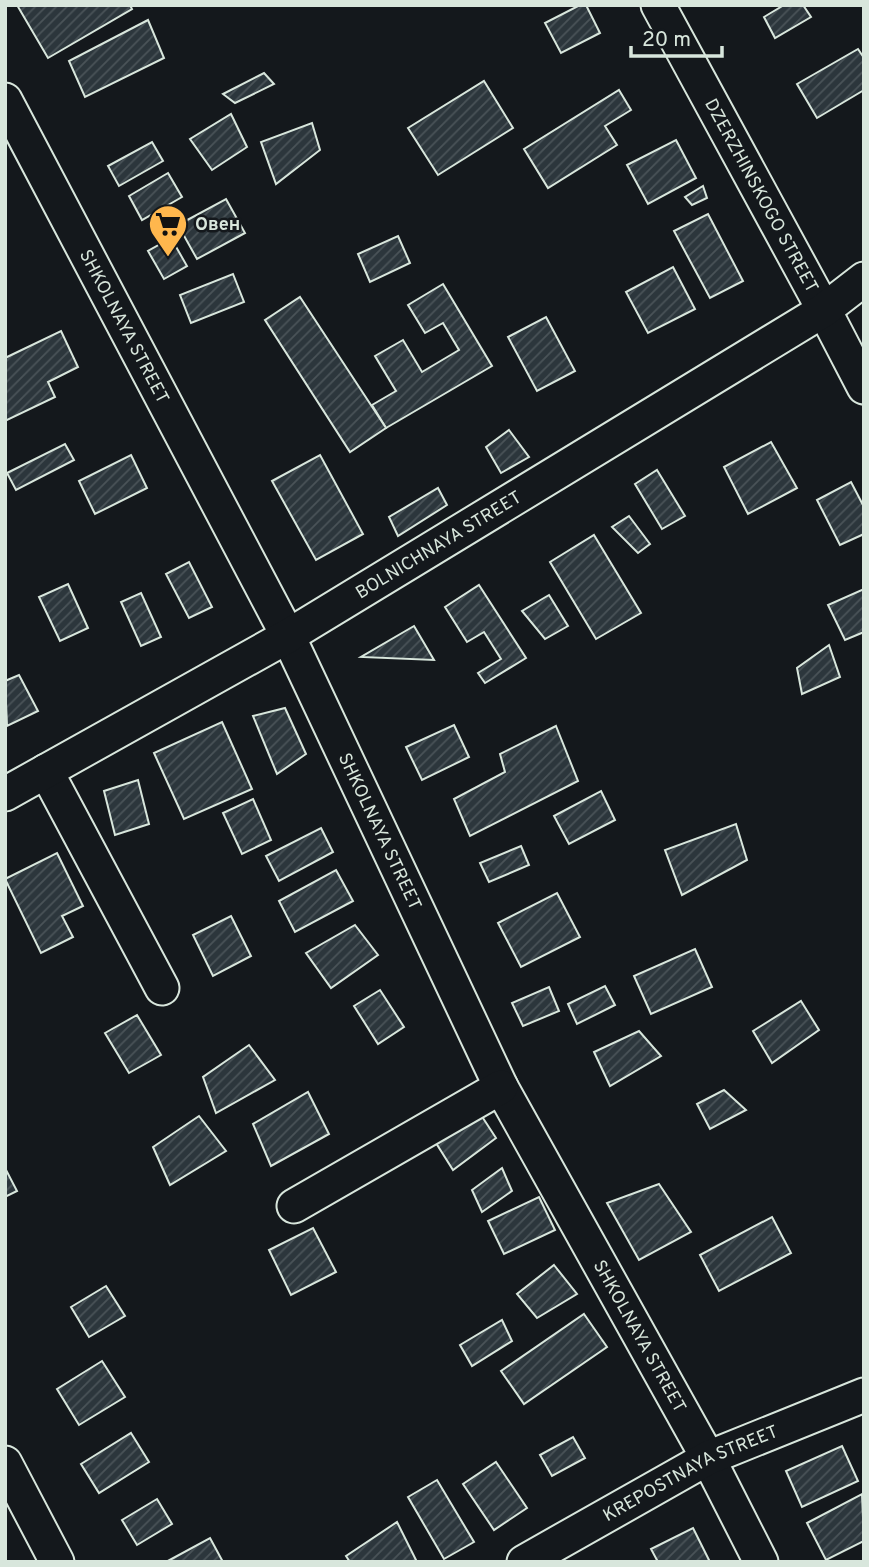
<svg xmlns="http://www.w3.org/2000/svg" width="869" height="1567" viewBox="0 0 869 1567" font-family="Overpass,sans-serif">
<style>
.building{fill:url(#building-hatch);stroke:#d8e6dc;stroke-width:2}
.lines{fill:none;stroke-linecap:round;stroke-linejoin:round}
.minor-casing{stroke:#d8e6dc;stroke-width:37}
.minor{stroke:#14181c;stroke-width:33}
.labels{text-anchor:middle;stroke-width:5;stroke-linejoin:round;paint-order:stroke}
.street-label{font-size:18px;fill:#d8e6dc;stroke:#14181c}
.poi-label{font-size:18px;font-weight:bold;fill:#d8e6dc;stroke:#14181c;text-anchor:start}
</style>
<defs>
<pattern id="building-hatch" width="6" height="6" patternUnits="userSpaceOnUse" patternTransform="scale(1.75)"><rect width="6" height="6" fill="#2c363c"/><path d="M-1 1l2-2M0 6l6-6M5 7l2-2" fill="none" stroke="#4a5358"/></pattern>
</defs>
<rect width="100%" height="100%" fill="#14181c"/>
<g class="building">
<path d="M17,5H130L132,9L48,58Z"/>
<path d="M580,5H586L600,33L561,53L545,23Z"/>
<path d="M784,5H803L811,17L775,38L764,17Z"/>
<path d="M148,20L164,58L85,97L69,61Z"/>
<path d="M858,49L864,58V90L817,118L797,84Z"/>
<path d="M264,73L274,84L235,103L223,94Z"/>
<path d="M484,81L513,128L438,175L408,128Z"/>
<path d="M619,90L631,110L605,126L617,145L548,188L524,149Z"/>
<path d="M231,114L247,147L212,170L190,139Z"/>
<path d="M312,123L320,150L276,184L261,142Z"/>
<path d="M676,140L696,178L648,204L627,165Z"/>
<path d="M152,142L163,161L119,186L108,166Z"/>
<path d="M168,173L182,197L142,220L129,196Z"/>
<path d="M703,186L707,198L692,205L685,197Z"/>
<path d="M226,199L245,233L197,259L178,225Z"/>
<path d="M708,214L743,281L710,298L674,231Z"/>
<path d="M398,236L410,263L370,282L358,254Z"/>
<path d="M171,238L187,266L164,279L148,251Z"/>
<path d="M673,267L695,309L648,333L626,292Z"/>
<path d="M233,274L244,302L191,323L180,295Z"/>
<path d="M443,284L492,366L386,428L372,405L396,391L375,356L403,340L422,372L459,350L443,323L425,333L408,305Z"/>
<path d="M300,297L386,428L350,452L265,320Z"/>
<path d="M546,317L575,371L537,391L508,337Z"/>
<path d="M61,331L78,367L48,382L55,397L5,421V358Z"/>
<path d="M509,430L529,457L501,473L486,447Z"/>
<path d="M771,442L797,488L748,514L724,467Z"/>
<path d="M65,444L74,460L16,490L7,473Z"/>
<path d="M131,455L147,488L95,514L79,481Z"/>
<path d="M320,455L363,534L316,560L272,481Z"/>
<path d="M657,470L685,516L662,529L635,484Z"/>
<path d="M851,482L864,507V534L840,545L817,500Z"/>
<path d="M438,488L447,505L398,536L389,517Z"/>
<path d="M629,516L650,544L638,553L612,527Z"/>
<path d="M594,535L641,613L596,639L550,562Z"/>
<path d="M189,562L212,607L189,618L166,574Z"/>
<path d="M68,584L88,628L60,641L39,597Z"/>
<path d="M479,585L526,658L485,683L478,673L501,659L484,632L467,642L445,607Z"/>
<path d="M864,589V632L845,640L828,605Z"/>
<path d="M141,593L161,637L141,646L121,602Z"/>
<path d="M549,595L568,626L545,639L522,611Z"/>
<path d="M414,626L434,660L361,657Z"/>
<path d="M829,645L840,677L802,694L797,668Z"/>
<path d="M19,675L38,711L7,726L5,681Z"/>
<path d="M285,708L306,754L277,774L253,716Z"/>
<path d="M222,722L252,789L184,819L154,753Z"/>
<path d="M454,725L469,757L422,780L406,747Z"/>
<path d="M556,726L578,781L470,836L454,799L505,772L500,754Z"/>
<path d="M138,780L149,824L115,835L104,791Z"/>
<path d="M601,791L615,820L569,844L554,816Z"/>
<path d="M253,799L271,840L242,854L223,813Z"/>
<path d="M736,824L747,860L682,895L665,850Z"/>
<path d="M321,828L333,852L279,881L266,856Z"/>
<path d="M521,846L529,865L489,882L480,863Z"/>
<path d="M57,853L83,906L62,916L73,937L41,953L5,879Z"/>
<path d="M336,870L353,901L295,932L279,901Z"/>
<path d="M557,893L580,937L521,967L498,923Z"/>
<path d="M231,916L251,956L213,976L193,935Z"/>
<path d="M355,925L378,955L331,988L306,953Z"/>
<path d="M695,949L712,987L651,1014L634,976Z"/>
<path d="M605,986L615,1005L577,1024L568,1004Z"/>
<path d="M549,987L559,1011L523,1026L512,1003Z"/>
<path d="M380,990L404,1027L378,1044L354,1006Z"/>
<path d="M801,1001L819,1030L772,1063L753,1031Z"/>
<path d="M137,1015L161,1055L129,1073L105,1033Z"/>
<path d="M639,1031L661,1056L610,1086L594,1052Z"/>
<path d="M249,1045L275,1080L216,1113L203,1077Z"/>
<path d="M724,1090L746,1110L710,1129L697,1104Z"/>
<path d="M308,1092L329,1134L271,1166L253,1124Z"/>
<path d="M481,1115L496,1138L453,1170L436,1143Z"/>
<path d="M199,1116L226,1151L170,1185L153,1147Z"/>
<path d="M5,1168L17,1191L5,1197Z"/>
<path d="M502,1168L512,1191L482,1212L472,1190Z"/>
<path d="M659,1184L691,1232L639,1260L607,1203Z"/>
<path d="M539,1197L555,1230L504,1254L488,1221Z"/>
<path d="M772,1217L791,1253L719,1291L700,1255Z"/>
<path d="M313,1228L336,1272L291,1295L269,1250Z"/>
<path d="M554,1265L577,1294L537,1318L517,1294Z"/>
<path d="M106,1286L125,1316L89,1337L71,1307Z"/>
<path d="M584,1314L607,1347L524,1404L501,1371Z"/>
<path d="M502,1320L512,1341L472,1366L460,1345Z"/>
<path d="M102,1361L125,1397L79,1425L57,1389Z"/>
<path d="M131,1433L149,1462L99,1493L81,1464Z"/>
<path d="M573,1437L585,1458L552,1476L540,1455Z"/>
<path d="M842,1446L858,1481L802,1507L786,1471Z"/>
<path d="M496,1462L527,1508L494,1530L463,1484Z"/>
<path d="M437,1480L474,1542L444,1559L408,1497Z"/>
<path d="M862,1494L864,1541L826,1560L807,1523Z"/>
<path d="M157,1499L172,1524L137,1545L122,1520Z"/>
<path d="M397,1522L417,1562H350L346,1556Z"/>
<path d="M693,1528L710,1562H658L651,1549Z"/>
<path d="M210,1538L223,1562H166Z"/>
</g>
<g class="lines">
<g class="minor-casing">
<g id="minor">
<path id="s1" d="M658,5L824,310L864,387"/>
<path id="s2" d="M5,100L288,636L501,1087L708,1458L761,1562"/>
<path d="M46,771L162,988"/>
<path id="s3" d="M5,794L288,636L824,310L864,279"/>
<path d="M294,1206L501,1087"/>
<path d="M5,1463L57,1562"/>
<path id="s4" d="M524,1562L708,1458L864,1395"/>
</g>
</g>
<use href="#minor" class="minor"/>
</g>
<defs>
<g id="supermarket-pin" transform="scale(2.0125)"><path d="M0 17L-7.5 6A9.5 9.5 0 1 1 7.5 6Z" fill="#ffb74d" stroke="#14181c"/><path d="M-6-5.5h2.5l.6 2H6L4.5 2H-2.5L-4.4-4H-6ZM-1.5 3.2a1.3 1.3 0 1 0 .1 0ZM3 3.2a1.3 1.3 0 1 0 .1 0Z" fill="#111"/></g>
</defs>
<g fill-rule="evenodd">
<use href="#supermarket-pin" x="168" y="224"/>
</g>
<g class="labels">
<g class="street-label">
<text dy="6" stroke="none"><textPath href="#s1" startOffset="217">DZERZHINSKOGO STREET</textPath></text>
<text dy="6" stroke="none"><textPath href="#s2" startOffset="256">SHKOLNAYA STREET</textPath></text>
<text dy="6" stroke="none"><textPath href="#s3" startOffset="500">BOLNICHNAYA STREET</textPath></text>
<text dy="6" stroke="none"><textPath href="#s2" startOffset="822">SHKOLNAYA STREET</textPath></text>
<text dy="6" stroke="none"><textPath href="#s2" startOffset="1390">SHKOLNAYA STREET</textPath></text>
<text dy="6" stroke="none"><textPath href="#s4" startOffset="189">KREPOSTNAYA STREET</textPath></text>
</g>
<g class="poi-label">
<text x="195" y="230">Овен</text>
</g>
</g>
<rect width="869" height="1567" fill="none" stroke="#d8e6dc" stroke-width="14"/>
<path d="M631 46v10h91v-10" fill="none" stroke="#d8e6dc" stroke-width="3.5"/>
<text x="642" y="46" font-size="21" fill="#d8e6dc" stroke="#14181c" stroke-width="5" paint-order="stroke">20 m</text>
</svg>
